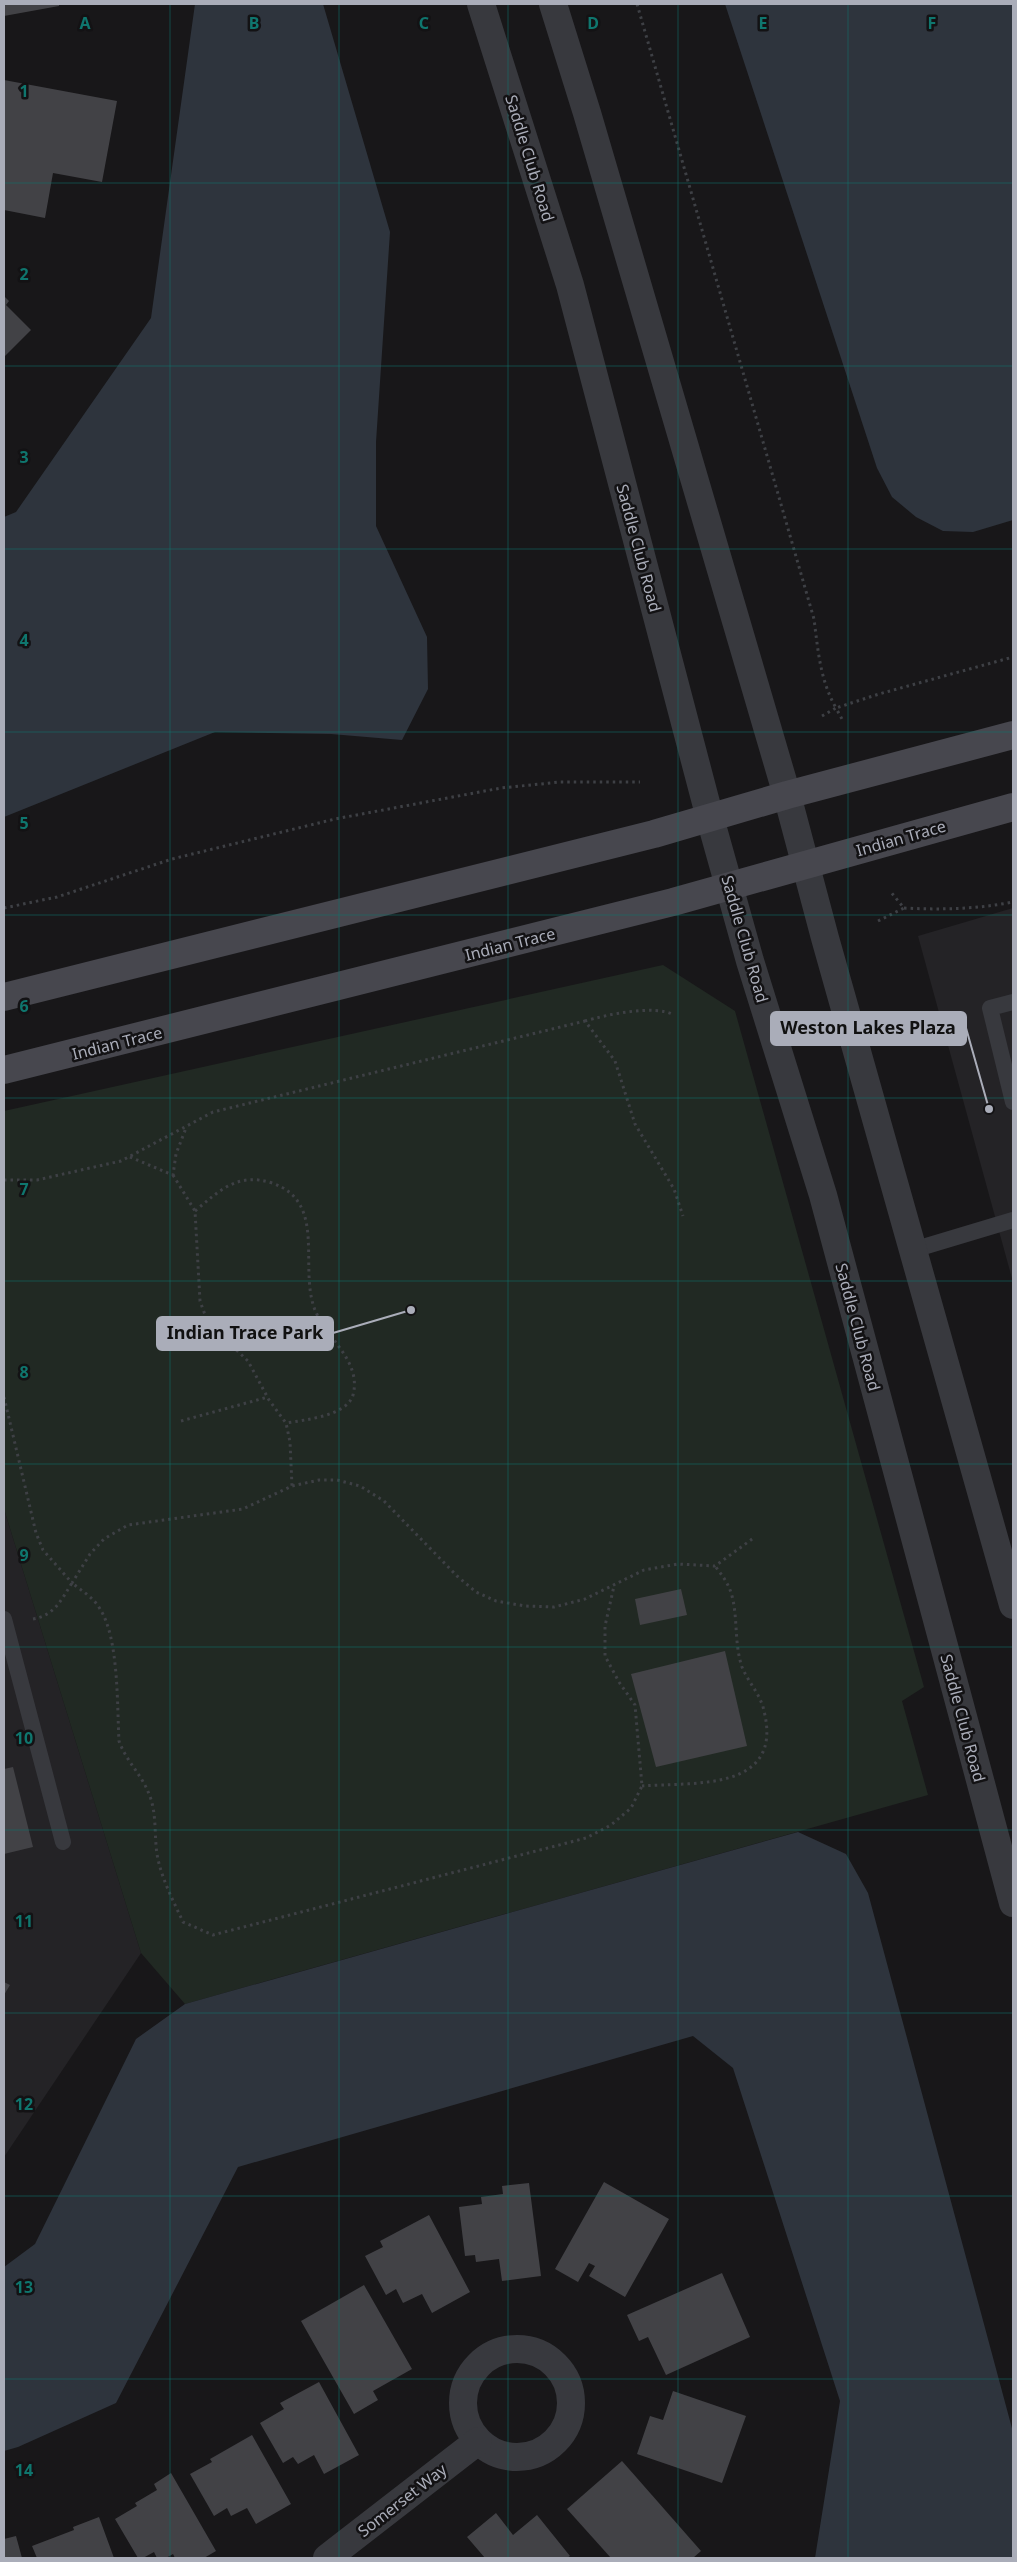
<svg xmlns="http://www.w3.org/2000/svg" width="1017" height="2562" viewBox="0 0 1017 2562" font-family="'Noto Sans',sans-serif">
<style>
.built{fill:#242326}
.green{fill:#212923}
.water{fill:#2e343d}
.building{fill:#424246}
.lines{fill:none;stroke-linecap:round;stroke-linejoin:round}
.path{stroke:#3e4045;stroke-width:3;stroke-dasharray:2.5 4;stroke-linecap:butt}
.service{stroke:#38393e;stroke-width:16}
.minor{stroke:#38393e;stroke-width:28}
.tertiary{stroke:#38393e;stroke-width:28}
.secondary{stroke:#47474e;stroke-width:28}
.grid{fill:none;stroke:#0f766e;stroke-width:1;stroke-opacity:0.55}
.labels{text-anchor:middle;stroke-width:5;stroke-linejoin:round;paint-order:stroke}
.street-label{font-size:16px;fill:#aaadb9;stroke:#131214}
.grid-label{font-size:16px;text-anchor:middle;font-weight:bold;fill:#0f766e;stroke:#131214;stroke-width:5;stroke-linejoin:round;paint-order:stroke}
.leader{fill:none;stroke:#aaadb9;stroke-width:2}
.callout-dot{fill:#aaadb9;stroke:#131214;stroke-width:2}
.callout{fill:#aaadb9;stroke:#aaadb9;stroke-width:2}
.callout-label{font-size:18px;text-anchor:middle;font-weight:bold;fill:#111}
</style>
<rect width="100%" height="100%" fill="#181719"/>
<g class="built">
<path d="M1013,908V1282L918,936Z"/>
<path d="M4,1509L141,1953L4,2157Z"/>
</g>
<path class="green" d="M663,965L735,1011L924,1687L902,1701L928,1795L185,2004L141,1953L4,1509V1111Z"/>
<g class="water">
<path d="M195,4H323L390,232L376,442V526L427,637L428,689L402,740L331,734L215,732L4,817V517L16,512L151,318Z"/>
<path d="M725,4H1013V520L973,532L943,531L916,517L892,497L877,468Z"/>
<path d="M798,1832L846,1854L868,1893L1013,2432V2558H815L840,2401L733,2068L693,2036L238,2167L116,2403L18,2447L4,2451V2267L35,2244L136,2039L185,2004Z"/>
</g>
<g class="building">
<path d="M4,4H59V6L4,16Z"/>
<path d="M4,80L117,101L102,182L53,173L45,218L4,210Z"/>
<path d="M4,296L9,301L6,305L31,330L4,357Z"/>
<path d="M681,1589L687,1615L640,1625L635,1599Z"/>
<path d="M725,1651L747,1746L656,1767L631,1674Z"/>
<path d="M13,1767L33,1847L4,1854V1769Z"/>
<path d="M4,1982L10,1985L4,1995Z"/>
<path d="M604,2182L669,2219L625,2297L589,2276L595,2266L589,2263L578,2282L555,2269Z"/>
<path d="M529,2183L541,2276L502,2281L499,2259L476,2262L475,2255L465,2256L459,2207L482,2204L481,2197L503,2194L502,2186Z"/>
<path d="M429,2215L470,2292L432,2313L422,2294L403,2303L396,2289L386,2295L365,2256L383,2247L380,2241Z"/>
<path d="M722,2273L750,2337L666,2375L648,2337L639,2341L627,2315Z"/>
<path d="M364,2285L412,2369L373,2391L378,2400L354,2414L301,2321Z"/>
<path d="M319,2382L359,2455L324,2474L314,2455L298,2464L293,2457L283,2463L260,2423L284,2409L280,2403Z"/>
<path d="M673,2391L746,2416L722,2483L637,2454L650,2416L663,2420Z"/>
<path d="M252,2435L291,2504L256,2524L247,2508L231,2516L227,2508L214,2516L190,2474L212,2462L210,2459Z"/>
<path d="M622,2461L701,2551L693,2558H611L567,2509Z"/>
<path d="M171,2473L216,2551L204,2558H175L173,2554L166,2558H157L154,2552L143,2558H138L115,2519L137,2506L135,2503L157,2490L154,2484Z"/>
<path d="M496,2513L513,2535L537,2515L570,2556L567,2558H485L467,2537Z"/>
<path d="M99,2517L114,2558H37L32,2546L74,2530L73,2527Z"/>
<path d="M16,2536L22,2558H4V2539Z"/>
</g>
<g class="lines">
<g class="path">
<path d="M637,4L814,619C818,650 820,680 836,708L879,694L1013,657"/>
<path d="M822,716L836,708L843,721"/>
<path d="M4,908L57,897L172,859L335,819L501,788L560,782H640"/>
<path d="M904,908C942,910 977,909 1013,902"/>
<path d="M878,921L904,908L890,891"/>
<path d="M585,1021C605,1015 655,1004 674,1015"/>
<path d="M130,1157L173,1175L176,1154L186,1128"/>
<path d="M173,1175L195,1211L200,1301L208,1323L248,1361L269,1400L286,1423L290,1442L292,1486"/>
<path d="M4,1180H37L121,1161L213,1112L585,1021L615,1061L635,1124L674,1189L683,1216"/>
<path d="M195,1211C220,1190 238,1172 272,1183C328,1202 298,1267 315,1310C326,1338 362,1361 353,1395C347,1416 304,1420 286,1423"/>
<path d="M164,1349L198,1334L208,1323"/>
<path d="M4,1397L36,1533L43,1550L72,1583L90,1554L104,1539L128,1525L243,1509L292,1486L319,1480H337L360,1486L384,1501L457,1576L476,1592L496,1601L525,1606L554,1607L585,1599L644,1570L678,1564L715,1566L755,1537"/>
<path d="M181,1421L268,1397"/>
<path d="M33,1619C55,1615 61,1600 72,1583C82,1591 94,1598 100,1609C119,1638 117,1706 119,1741C126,1761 142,1775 149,1794C157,1813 154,1834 157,1854C161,1878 173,1900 183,1922L213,1935L586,1838L611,1825L631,1808L642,1786L635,1705L619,1682L605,1656V1626L614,1586"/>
<path d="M642,1786C694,1782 784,1792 764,1711C761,1695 748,1682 742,1667C734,1643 738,1619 732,1596C729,1584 722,1575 715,1566"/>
</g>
<g class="service">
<path d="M1013,1002L990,1008L1013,1102"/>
<path d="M913,1250L1013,1220"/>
<path d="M4,1619L63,1842"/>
</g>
<g class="minor">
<circle cx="517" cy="2403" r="54"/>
<path d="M327,2558L478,2441"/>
</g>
<g class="tertiary">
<path d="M481,4L570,285L710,818L750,961L823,1195L1013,1903"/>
<path d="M553,4L587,113L787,795L825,938L1013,1605"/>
</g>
<g class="secondary">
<path d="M4,997L654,834L787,795L1013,735"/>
<path d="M4,1070L673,902L1013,807"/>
</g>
</g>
<path class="grid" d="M170,4V2558M339,4V2558M508,4V2558M678,4V2558M848,4V2558M4,183H1013M4,366H1013M4,549H1013M4,732H1013M4,915H1013M4,1098H1013M4,1281H1013M4,1464H1013M4,1647H1013M4,1830H1013M4,2013H1013M4,2196H1013M4,2379H1013"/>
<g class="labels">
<g class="street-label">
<text transform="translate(530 158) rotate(73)" y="6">Saddle Club Road</text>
<text transform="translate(639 548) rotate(75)" y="6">Saddle Club Road</text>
<text transform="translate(901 838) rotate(-16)" y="6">Indian Trace</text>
<text transform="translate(745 939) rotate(74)" y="6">Saddle Club Road</text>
<text transform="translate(510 944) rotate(-14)" y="6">Indian Trace</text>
<text transform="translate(117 1043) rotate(-14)" y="6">Indian Trace</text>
<text transform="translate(858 1327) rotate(75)" y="6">Saddle Club Road</text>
<text transform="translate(963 1718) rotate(75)" y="6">Saddle Club Road</text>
<text transform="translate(402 2500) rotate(-38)" y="6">Somerset Way</text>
</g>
</g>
<g class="grid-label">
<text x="85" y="29">A</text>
<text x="254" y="29">B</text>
<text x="424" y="29">C</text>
<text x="593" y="29">D</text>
<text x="763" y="29">E</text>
<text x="932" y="29">F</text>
<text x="24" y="97">1</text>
<text x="24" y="280">2</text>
<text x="24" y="463">3</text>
<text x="24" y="646">4</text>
<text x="24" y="829">5</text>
<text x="24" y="1012">6</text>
<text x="24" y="1195">7</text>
<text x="24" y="1378">8</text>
<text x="24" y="1561">9</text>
<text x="24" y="1744">10</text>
<text x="24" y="1927">11</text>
<text x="24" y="2110">12</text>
<text x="24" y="2293">13</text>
<text x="24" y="2476">14</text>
</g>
<path class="leader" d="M989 1109L966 1028M411 1310L333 1333"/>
<g class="callout-dot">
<circle cx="989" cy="1109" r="5"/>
<circle cx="411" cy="1310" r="5"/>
</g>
<g class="callout">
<rect x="771" y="1012" width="195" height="33" rx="5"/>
<rect x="157" y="1317" width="176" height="33" rx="5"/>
</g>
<g class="callout-label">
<text x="868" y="1034">Weston Lakes Plaza</text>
<text x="245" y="1339">Indian Trace Park</text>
</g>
<rect width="1017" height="2562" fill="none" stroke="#aaadb9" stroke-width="10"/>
</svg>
